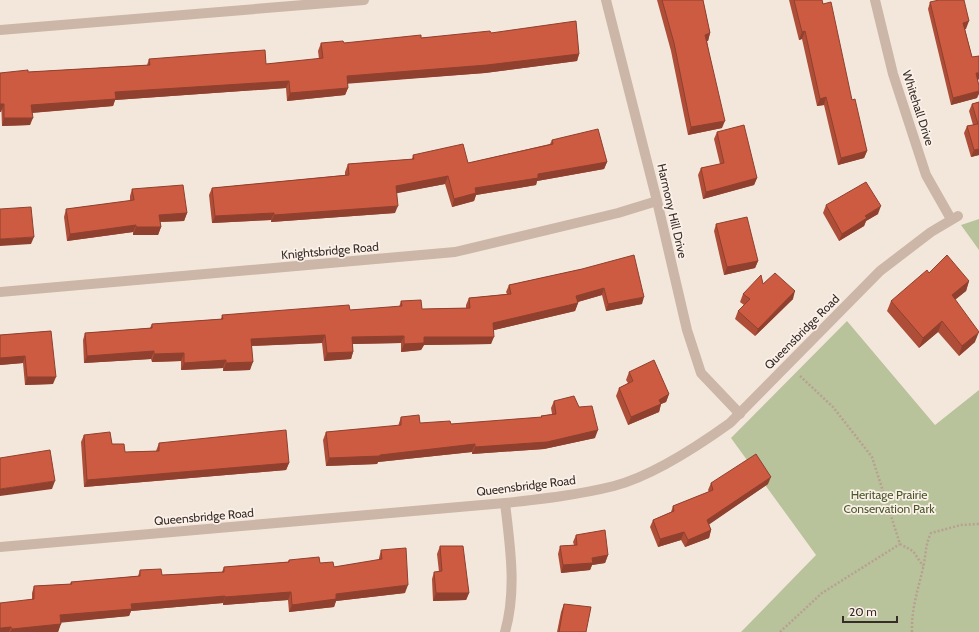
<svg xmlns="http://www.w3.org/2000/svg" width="979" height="632" viewBox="0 0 979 632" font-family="Cabin,sans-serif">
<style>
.green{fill:#b8c39b}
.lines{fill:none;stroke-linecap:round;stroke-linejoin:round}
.path{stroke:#b8a091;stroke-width:2.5;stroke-dasharray:2 2;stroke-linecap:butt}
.minor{stroke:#ccb6a7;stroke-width:10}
.wall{fill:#af4e38}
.shaded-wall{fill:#8f402e}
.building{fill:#cc5b41;stroke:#8f402e}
.labels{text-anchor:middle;stroke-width:3.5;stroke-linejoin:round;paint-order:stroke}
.street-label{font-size:12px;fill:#382c28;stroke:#fbf1e9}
.park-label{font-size:12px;fill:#4a582a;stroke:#fbf1e9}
</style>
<rect width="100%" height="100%" fill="#f3e7dc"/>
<g class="green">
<path d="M979,219V250L961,225Z"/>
<path d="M847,321L935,425L979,390V632H741L816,555L731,438Z"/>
</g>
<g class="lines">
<g class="path">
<path d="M800,376L833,407L872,457L900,544L913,551L923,566"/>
<path d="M780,632L822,593L900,544"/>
<path d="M912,632C911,610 918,590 923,568C926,556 925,545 931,533L961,525L979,524"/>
</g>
<g class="minor">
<path d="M606,0L657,201L687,330L701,373L740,414"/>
<path d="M875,0L893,74L926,175L951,219"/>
<path d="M0,30L364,0"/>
<path d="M0,292L455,252L618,213L657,201"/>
<path d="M505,503C510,546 517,590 505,632"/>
<path d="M0,547L505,503C541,499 578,495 614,486C652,476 698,446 730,423L880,271L931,232L958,216"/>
</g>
</g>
<g class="wall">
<path d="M657,0H703L710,33L708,41H707L722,128L688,135L671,51Z"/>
<path d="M789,0H822L867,151L864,158L838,165L824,105L817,106L802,39L799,40Z"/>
<path d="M930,2L966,29H965L972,57L979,56V79L978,80L977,98L951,105L928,9Z"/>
<path d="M491,33L579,54L577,61L485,73L347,83L348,88L345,95L287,101L286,88L115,100L113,106L32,113L30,125L2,126L0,73L28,72L147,65L149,59L266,64L319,59L318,51L321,43H344Z"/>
<path d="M979,102V155L971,157L964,133L967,126L973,125L969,111L972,104Z"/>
<path d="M717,132L757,178L754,185L703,199L698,175L701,168L720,164L714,139Z"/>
<path d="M552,140L607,162L604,169L537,181L536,185L476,195L474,201L452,207L445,184L396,193L395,213L271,222V220L212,223L209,195L212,188L345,175V172L348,164L412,159L413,155L468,163L550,144Z"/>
<path d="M132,189L187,213L184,221L160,222L161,227L158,235H133V232L67,241L64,217L66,209L130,201V196Z"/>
<path d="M826,205L878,214L866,221L864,226L839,241L823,213Z"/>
<path d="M716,224L758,261L755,268L724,275L714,231Z"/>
<path d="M582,269L642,304L606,311L602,295L578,302V303L575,311L494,330L491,344L424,345L421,350L401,352V343L353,344V352L351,359L324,361L322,343L252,346L250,370L223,371V368L181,370V361L152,362L151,359L84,363L83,340L85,333L150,328L152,324L221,319L222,315L350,310L399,307L401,301L422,309L466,308V305L469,298L507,294L506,292L509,285Z"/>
<path d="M929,273L969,281L966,291L955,300L975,342L959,356L938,332L919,348L887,311L891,301Z"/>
<path d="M763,284L793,299L755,336L735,319L738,311L744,305L740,302L743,294Z"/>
<path d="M51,331L53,384L25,385L23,363L0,365V335Z"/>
<path d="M629,372L669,394L666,402L661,404L659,412L628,425L616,396L619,388L628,383L626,380Z"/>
<path d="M554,401L579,407L595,438L544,449L472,454V452L378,462L377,464L326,466L323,440L326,432L398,426L401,417L420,423L451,424L541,418V416L552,414L551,408Z"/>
<path d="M84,435L112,444L125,452L156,451L159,443L289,463L286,470L84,487L81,442Z"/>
<path d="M711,483L768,484L709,524L711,530L709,538L685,547L681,540L658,547L650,527L653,520L671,512L673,506L709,492L708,490Z"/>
<path d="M576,535L608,555L605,563L592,565L590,570L561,573L558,554L560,546L574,545L573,542Z"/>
<path d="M440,546L469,593L466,600L433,601L432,579L434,572H439L437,554Z"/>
<path d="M381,550L405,593L336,601L334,607L289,612L288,600L223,605V603L131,611L129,616L61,622L58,632H0L32,599V593L34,586L70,584L71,582L138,576L140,570L162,575L222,572L224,567L288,562L289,560L320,563L334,567L379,560V558Z"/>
<path d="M564,604L586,632H557L561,612Z"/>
</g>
<g class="shaded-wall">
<path d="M969,21L966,29L961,30L963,23Z"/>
<path d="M805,31L802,39L799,40L802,32Z"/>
<path d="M710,33L708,41L703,42L705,35Z"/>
<path d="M579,54L577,61L485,73L344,84L347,76Z"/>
<path d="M976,73H979V79L974,81Z"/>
<path d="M289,81L286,88L115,100L113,106L29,113L31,105L115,92Z"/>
<path d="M348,88L345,95L287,101L290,93Z"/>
<path d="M979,91V94L977,98L951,105L953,98Z"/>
<path d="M826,97L824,105L817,106L820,99Z"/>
<path d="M0,104H4L1,112H0Z"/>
<path d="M4,118H33L30,125L2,126Z"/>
<path d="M725,121L722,128L688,135L691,127Z"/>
<path d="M979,149V155L971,157L974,150Z"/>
<path d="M867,151L864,158L838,165L841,158Z"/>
<path d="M607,162L604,169L537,181L536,185L476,195L474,201L452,207L454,199L475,188L538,174Z"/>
<path d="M448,176L445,184L393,194L396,186Z"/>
<path d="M757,178L754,185L703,199L706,192Z"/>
<path d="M398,206L395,213L271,222L274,215Z"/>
<path d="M881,206L878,214L866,221L864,226L839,241L842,234L865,216Z"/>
<path d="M187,213L184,221L156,222L159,215Z"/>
<path d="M274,213L271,220L212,223L215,216Z"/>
<path d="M136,225L133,232L67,241L70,234Z"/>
<path d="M136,227H161L158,235H133Z"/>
<path d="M34,237L31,244L0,246V239Z"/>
<path d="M758,261L755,268L724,275L727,267Z"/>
<path d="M969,281L966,291L948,305L952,295Z"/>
<path d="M604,288L602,295L574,303L576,296Z"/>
<path d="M795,291L793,299L755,336L758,329Z"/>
<path d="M644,297L642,304L606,311L608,304Z"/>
<path d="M578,303L575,311L490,331L493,323Z"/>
<path d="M942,321L938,332L919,348L923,338Z"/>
<path d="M979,332L975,342L959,356L962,346Z"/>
<path d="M325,335L322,343L248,346L251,339Z"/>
<path d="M404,336L401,343L349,344L352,337Z"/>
<path d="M424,337H494L491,344L424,345L421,350L401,352L404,344Z"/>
<path d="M154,351L151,359L84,363L87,356Z"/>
<path d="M353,352L351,359L324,361L327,353Z"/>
<path d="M184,353L181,361L152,362L154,354Z"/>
<path d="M25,356L23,363L0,365V358Z"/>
<path d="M226,360L223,368L181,370L184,363Z"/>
<path d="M253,362L250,370L223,371L226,363Z"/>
<path d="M27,377H56L53,384L25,385Z"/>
<path d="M669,394L666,402L661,404L659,412L628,425L631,417L659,400Z"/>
<path d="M598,430L595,438L544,449L472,454L475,447Z"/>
<path d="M475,444L472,452L378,462L377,464L326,466L329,458L380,455Z"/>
<path d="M289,463L286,470L84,487L87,480Z"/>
<path d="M771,477L768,484L704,528L707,520Z"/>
<path d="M55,481L52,489L0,496V489Z"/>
<path d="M711,530L709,538L685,547L688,540Z"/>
<path d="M684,532L681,540L658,547L660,539Z"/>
<path d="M608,555L605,563L592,565L590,570L561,573L563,565L592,558Z"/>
<path d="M408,585L405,593L336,601L334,607L289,612L292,605L336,594Z"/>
<path d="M291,592L288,600L223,605L225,597Z"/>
<path d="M436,593H469L466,600L433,601Z"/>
<path d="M225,596L223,603L131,611L129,616L58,623L60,615L131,604Z"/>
<path d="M61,624L58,632H10L12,629Z"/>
<path d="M11,627L9,632H0V628Z"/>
</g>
<g class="building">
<path d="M662,0H703L710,33L705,35L725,121L691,127L674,43Z"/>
<path d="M794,0H822L823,4L831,2L852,100L855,99L867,151L841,158L826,97L820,99L805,31L802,32Z"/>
<path d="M939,0H964L969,21L963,23L972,57L979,56V73H976L979,86V91L953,98L930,2Z"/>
<path d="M576,21L579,54L487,65L347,76L348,88L290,93L289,81L115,92L116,99L31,105L33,118H4V104H0V73L28,70V72L150,65L149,59L265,50L266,64L323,58L321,43L343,41L344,43L421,35V38L490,31L491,33Z"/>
<path d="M979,102V149L974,150L967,126L978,124L972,104Z"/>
<path d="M744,125L757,178L706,192L701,168L724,163L717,132Z"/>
<path d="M598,129L607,162L538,174V178L475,188L476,193L454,199L448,176L396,186L398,206L274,215V213L215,216L212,188L349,175L348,164L414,159L413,155L463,144L468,163L553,144L552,140Z"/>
<path d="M866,182L881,206L865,216L867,218L842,234L826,205Z"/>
<path d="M183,185L187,213L159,215L161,227H136V225L70,234L66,209L134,200L132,189Z"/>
<path d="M31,207L34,237L0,239V209Z"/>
<path d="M747,217L758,261L727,267L716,224Z"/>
<path d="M634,255L644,297L608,304L604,288L576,296L578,303L493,323L494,337H424V343L404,344V336L352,337L353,352L327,353L325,335L251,339L253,362L226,363V360L184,363V353L154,354V351L87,356L85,333L152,328V324L223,319L222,315L349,305L350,310L402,306L401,301L421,300L422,309L470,308L469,298L511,294L509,285L582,269Z"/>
<path d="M947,255L969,281L952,295L979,332L962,346L942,321L923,338L891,301L927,270L929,273Z"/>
<path d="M775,273L795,291L758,329L738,311L750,299L743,294L761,275L763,284Z"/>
<path d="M51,331L56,377H27L25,356L0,358V335Z"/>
<path d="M654,360L669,394L659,400L661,404L631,417L619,388L633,381L629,372Z"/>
<path d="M574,396L579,407L592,406L598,430L547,442L475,447V444L380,455V456L329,458L326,432L401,425V417L419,415L420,423L450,421L451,424L542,417L541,416L556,414L554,401Z"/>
<path d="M286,430L289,463L87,480L84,435L110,432L112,444H124L125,452L159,451V443Z"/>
<path d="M50,450L55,481L0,489V458Z"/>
<path d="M756,454L771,477L707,520L711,530L688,540L684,532L660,539L653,520L674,511L673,506L713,490L711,483Z"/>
<path d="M605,530L608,555L592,558L593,563L563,565L560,546L577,545L576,535Z"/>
<path d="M440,546H463L469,593H436L434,572L442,571Z"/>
<path d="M406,548L408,585L336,594V599L292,605L291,592L225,597V596L131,604L132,609L60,615L61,624L12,629L11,627L0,628V603L34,599V586L72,584L71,582L140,576V570L161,569L162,575L224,572V567L289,562V560L319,557L320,563L333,562L334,567L382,559L381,550Z"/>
<path d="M564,604L591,607L586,632H559Z"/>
</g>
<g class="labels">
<g class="street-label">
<text transform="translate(918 108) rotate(72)" y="4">Whitehall Drive</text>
<text transform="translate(672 211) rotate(77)" y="4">Harmony Hill Drive</text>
<text transform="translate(330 251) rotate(-5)" y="4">Knightsbridge Road</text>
<text transform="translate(802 332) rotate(-45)" y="4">Queensbridge Road</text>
<text transform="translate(526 486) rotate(-7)" y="4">Queensbridge Road</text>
<text transform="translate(204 517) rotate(-5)" y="4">Queensbridge Road</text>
</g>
<g class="park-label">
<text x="889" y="499">Heritage Prairie<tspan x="889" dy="14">Conservation Park</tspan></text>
</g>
</g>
<path d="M843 616v6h54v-6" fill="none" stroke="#382c28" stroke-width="2"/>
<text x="849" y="616" font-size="12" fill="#382c28" stroke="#fbf1e9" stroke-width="3" paint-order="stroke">20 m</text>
</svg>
